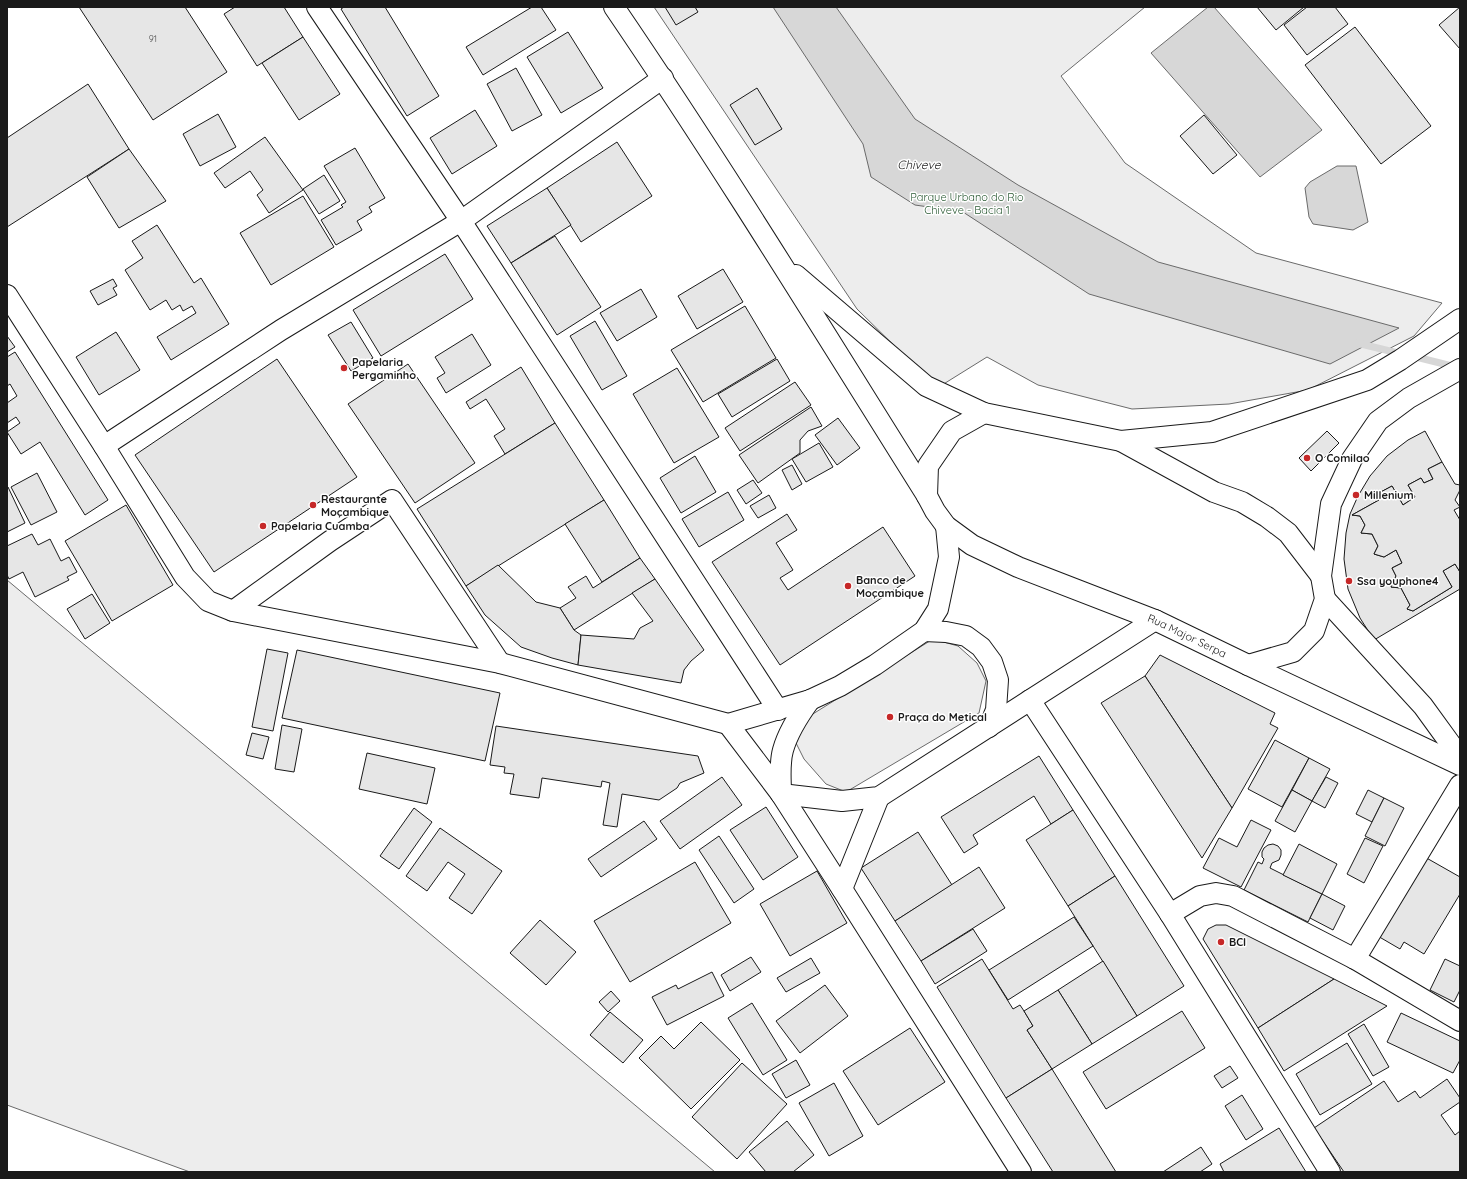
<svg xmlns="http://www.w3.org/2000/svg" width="1467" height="1179" viewBox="0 0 1467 1179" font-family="Quicksand,sans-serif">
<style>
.built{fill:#ededed;stroke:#6a6a6a}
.water{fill:#d7d7d7;stroke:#6a6a6a}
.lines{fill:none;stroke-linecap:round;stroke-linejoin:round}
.stream{stroke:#d7d7d7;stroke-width:7}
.building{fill:#e6e6e6;stroke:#1a1a1a}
.street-casing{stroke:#1a1a1a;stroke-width:22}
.street{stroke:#fff;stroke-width:20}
.poi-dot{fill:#c62828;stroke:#fff;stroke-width:1.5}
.labels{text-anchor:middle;stroke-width:3;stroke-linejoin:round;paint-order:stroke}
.number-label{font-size:9px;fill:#4d4d4d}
.park-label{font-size:11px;fill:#2b5a34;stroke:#fff}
.poi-label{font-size:11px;font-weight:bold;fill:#1a1a1a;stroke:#fff;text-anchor:start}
.street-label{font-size:11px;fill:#1a1a1a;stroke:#fff}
.water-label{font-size:12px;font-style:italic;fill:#1a1a1a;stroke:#fff}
</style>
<rect width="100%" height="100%" fill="#fff"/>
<g class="built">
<path d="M654,7H1145L1061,76L1125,163L1256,253L1442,303L1414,336L1308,390L1229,404L1132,409L1038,385L987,357L942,385L918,369L857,309Z"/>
<path d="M7,580L715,1172H190L7,1105Z"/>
<path d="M933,639L958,646L977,663L986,681L979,713L846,792L826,784L804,759L795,741L800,722Z"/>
</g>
<g class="water">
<path d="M773,7H836L915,119L1018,185L1158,262L1399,328L1330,364L1089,294L963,212L915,205L871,177L863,144Z"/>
<path d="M1208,7H1214L1322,130L1260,177L1151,53Z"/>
<path d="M1337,166H1356L1368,222L1353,230L1313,224L1309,217L1305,188L1310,182Z"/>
</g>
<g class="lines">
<g class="stream">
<path d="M1357,343L1402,354"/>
<path d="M1412,356L1456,367"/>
</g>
</g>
<g class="building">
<path d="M79,7H185L227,72L153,120Z"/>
<path d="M235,7H284L303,37L257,66L224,14Z"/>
<path d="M344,7H385L439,96L407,116L341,9Z"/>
<path d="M532,7H541L556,30L483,75L466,47Z"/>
<path d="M665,7H695L698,12L676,25Z"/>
<path d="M1257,7H1304L1276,30Z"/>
<path d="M1307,7H1335L1348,24L1307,55L1284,25Z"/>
<path d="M1460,7V49L1439,25Z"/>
<path d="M1355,27L1431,126L1381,164L1305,65Z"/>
<path d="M568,32L603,88L561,113L527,57Z"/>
<path d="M303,37L340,94L299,120L262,63Z"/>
<path d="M516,68L542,115L512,131L487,84Z"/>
<path d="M88,84L129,149L7,227V138Z"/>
<path d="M757,88L782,129L755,145L730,105Z"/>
<path d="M475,110L497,146L452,174L430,138Z"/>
<path d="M218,114L236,147L200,166L183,134Z"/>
<path d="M1204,115L1237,155L1213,174L1180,136Z"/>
<path d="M265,137L303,190L269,213L257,195L263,190L250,171L225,188L214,173Z"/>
<path d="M617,142L652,196L581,242L547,188Z"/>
<path d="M355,148L385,198L369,207L372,212L357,221L362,230L336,245L321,220L343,207L341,205L346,202L324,166Z"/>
<path d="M129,149L166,201L119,228L87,177Z"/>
<path d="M324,175L340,201L319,214L303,189Z"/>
<path d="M547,188L571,225L511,263L487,226Z"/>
<path d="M303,196L334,247L271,285L240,233Z"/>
<path d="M157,225L194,283L201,278L229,324L171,360L157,337L196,313L192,306L183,311L180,305L172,310L166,300L150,310L125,270L143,258L132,241Z"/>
<path d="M555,236L601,307L557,335L511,263Z"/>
<path d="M445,254L473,299L381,356L353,310Z"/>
<path d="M723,269L743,302L697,329L678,296Z"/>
<path d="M113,279L117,286L113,288L117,295L98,305L90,291Z"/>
<path d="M641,289L657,317L617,341L600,313Z"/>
<path d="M745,306L776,358L703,402L671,350Z"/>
<path d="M595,321L627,376L602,390L570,336Z"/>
<path d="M351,322L373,358L351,371L328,335Z"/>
<path d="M116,332L140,370L99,395L76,357Z"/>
<path d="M472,334L491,365L446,393L437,378L445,373L435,357Z"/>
<path d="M7,336L15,347L7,352Z"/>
<path d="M15,352L108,500L85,515L40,442L21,454L7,432L20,423L16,417L7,423V403L17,396L10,384L7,386V357Z"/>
<path d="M277,359L357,477L214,572L135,455Z"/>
<path d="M777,359L790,381L732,417L718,394Z"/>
<path d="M408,364L475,463L415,503L348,404Z"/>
<path d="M521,367L555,423L505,454L494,436L505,429L486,399L470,409L466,402Z"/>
<path d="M677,368L719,437L674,463L633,394Z"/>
<path d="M795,382L811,405L740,451L725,428Z"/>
<path d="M811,407L822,426L808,431L800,440V453L758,483L739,455Z"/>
<path d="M838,418L860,448L837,465L815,435Z"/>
<path d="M555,423L604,500L466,586L417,509Z"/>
<path d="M1327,431L1339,443L1311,471L1299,458Z"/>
<path d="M1425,431L1442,462L1428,469L1433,479L1424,483L1421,478L1408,485L1415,497L1403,505L1392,486L1377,494L1379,500L1352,515L1360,516L1365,525L1361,533L1372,534L1378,546L1374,554L1384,557L1396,550L1402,563L1392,568L1396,576L1391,587L1401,588L1410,605L1407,609L1413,611L1452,587L1443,571L1455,564L1460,572V589L1374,640L1360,618L1348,589L1344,559L1346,533L1350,514L1358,496L1370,476L1387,456L1408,440Z"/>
<path d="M819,443L833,467L806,482L792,459Z"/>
<path d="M695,456L716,492L681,513L660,478Z"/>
<path d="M1442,462L1455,484L1460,485V490L1455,500L1460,507L1454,510L1460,520V572L1455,564L1443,571L1452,587L1413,611L1407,609L1410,605L1401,588L1391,587L1396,576L1392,568L1402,563L1396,550L1384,557L1374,554L1378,546L1372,534L1361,533L1365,525L1360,516L1352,515L1379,500L1377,494L1392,486L1403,505L1415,497L1408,485L1421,478L1424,483L1433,479L1428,469Z"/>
<path d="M792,465L802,484L792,490L782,470Z"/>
<path d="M37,473L57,512L31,525L11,487Z"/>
<path d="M753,480L762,493L746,504L737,490Z"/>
<path d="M8,487L25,523L7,532V488Z"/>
<path d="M728,492L744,520L699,547L682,519Z"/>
<path d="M769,495L776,508L758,518L750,506Z"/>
<path d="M604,500L640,558L602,582L565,524Z"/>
<path d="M126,505L173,585L112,621L65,541Z"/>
<path d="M787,514L797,530L776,543L793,570L780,578L788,590L883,527L915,576L780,665L712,562Z"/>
<path d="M32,534L38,545L50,539L61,561L69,557L77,572L67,577L69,580L35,597L23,572L9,579L7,575V546Z"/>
<path d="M640,558L655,579L574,630L560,608L576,598L568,587L586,576L593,588Z"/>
<path d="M498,565L536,602L560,608L574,630L581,635L578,665L552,658L521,647L485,615L466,586Z"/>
<path d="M655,579L704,650L691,661L684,670L681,683L578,665L581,635L634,639L640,628L653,621L632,593Z"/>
<path d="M92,594L110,623L85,639L67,609Z"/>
<path d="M267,649L288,653L273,731L252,727Z"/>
<path d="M297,650L500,693L485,761L282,718Z"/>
<path d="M1160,655L1275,713L1270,724L1278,728L1232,808L1145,676Z"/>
<path d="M1145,676L1232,808L1202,858L1101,703Z"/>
<path d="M282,725L302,729L294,772L275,769Z"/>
<path d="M496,726L698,756L704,773L680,783L677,788L659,800L622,794L617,827L603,825L610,783L602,781L601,787L542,778L539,798L510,794L514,774L504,773L505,767L490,765Z"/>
<path d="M252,733L269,737L263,759L246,755Z"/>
<path d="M1275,740L1309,758L1282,807L1248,789Z"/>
<path d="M367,753L435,768L427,804L359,789Z"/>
<path d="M1039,756L1073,810L1051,824L1034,796L973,835L978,844L964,853L941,817Z"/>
<path d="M1309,758L1330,769L1312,801L1292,790Z"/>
<path d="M722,777L742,805L680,849L660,821Z"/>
<path d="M1326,777L1338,783L1325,808L1312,801Z"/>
<path d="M1292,790L1312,801L1295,832L1275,821Z"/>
<path d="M1368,790L1384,798L1372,822L1356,814Z"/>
<path d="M1384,798L1404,808L1385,846L1365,836Z"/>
<path d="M766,807L798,857L763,880L730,830Z"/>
<path d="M414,808L432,822L399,869L380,856Z"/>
<path d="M1073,810L1115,876L1068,906L1026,840Z"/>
<path d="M1251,820L1271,830L1241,887L1203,868L1219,838L1237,847Z"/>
<path d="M644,821L657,839L601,877L588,859Z"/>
<path d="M440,828L502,871L472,914L449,898L465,874L448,862L427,891L406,876Z"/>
<path d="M918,832L952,885L895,921L861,868Z"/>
<path d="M719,836L754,889L734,903L699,850Z"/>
<path d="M1365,838L1383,846L1364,883L1347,874Z"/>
<path d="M1273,844L1278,846L1281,850V855L1279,860L1272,863L1270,868L1322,894L1308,922L1244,890L1258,862L1262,864L1264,859L1262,857V852L1264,848L1268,845Z"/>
<path d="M1299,844L1337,864L1322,894L1283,875Z"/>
<path d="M1423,856L1460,877V894L1424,954L1404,942L1400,949L1376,935Z"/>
<path d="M695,862L731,923L630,982L594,921Z"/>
<path d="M979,867L1005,908L921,961L895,921Z"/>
<path d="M817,871L847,923L790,956L760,904Z"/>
<path d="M1115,876L1184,986L1137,1016L1068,906Z"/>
<path d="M1322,894L1345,906L1333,930L1310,918Z"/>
<path d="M1074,917L1093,946L1008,1000L989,970Z"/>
<path d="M540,920L576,952L546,985L510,953Z"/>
<path d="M1216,925H1226L1334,979L1258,1028L1203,939L1208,929Z"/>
<path d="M973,929L987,951L935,984L921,961Z"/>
<path d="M751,957L761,972L730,991L721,975Z"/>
<path d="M811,958L820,973L786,992L777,978Z"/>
<path d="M982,959L1013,1009L1020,1005L1024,1011L1033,1026L1027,1030L1052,1069L1006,1098L937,987Z"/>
<path d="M1445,959L1460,966V990L1454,1002L1430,990Z"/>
<path d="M1103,961L1137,1016L1092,1044L1058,990Z"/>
<path d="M712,972L724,996L667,1025L652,997L676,985L678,989Z"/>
<path d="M1334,979L1387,1006L1284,1071L1258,1028Z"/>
<path d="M825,985L848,1016L800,1053L776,1021Z"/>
<path d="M1058,990L1092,1044L1052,1069L1027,1030L1033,1026L1024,1011Z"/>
<path d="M611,991L620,1001L608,1012L599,1002Z"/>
<path d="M752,1003L787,1060L763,1075L728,1018Z"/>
<path d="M1182,1011L1205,1048L1106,1109L1083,1072Z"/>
<path d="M610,1012L643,1040L623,1063L590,1035Z"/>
<path d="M1401,1013L1460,1041V1060L1453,1073L1387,1042Z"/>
<path d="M701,1022L740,1060L691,1109L639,1058L661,1036L674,1049Z"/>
<path d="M1364,1024L1389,1067L1373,1076L1348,1034Z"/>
<path d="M910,1028L945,1082L878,1125L843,1071Z"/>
<path d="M1347,1043L1372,1084L1320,1115L1296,1074Z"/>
<path d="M796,1060L810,1085L786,1098L772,1074Z"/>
<path d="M742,1063L787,1104L737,1159L692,1117Z"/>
<path d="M1230,1066L1238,1078L1222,1088L1214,1076Z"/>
<path d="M1052,1069L1116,1172H1053L1006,1098Z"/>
<path d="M1447,1079L1460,1098V1102L1441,1115L1455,1135L1460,1131V1172H1344L1314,1128L1384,1081L1398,1102L1415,1091L1420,1098Z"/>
<path d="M834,1083L863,1136L829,1156L799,1103Z"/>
<path d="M1242,1095L1263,1129L1246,1140L1225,1106Z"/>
<path d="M787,1121L814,1155L793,1172H766L749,1152Z"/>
<path d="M1279,1128L1306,1172H1224L1220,1164Z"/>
<path d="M1201,1147L1212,1164L1200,1172H1163Z"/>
</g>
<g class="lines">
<g class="street-casing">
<g id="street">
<path d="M317,7L461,221L778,710"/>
<path id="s1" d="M614,7C723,167 824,332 927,496L935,511L946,526L972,545L1018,567L1155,620L1248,665L1460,765"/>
<path d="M796,275L926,386L984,413L1121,441L1212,432L1367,380L1400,360L1460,319"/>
<path d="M7,295L104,446L185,577L208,601L233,611L500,663L728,724L810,700L840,686L875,665L924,631L938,609L949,557L946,526"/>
<path d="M1121,441L1214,492L1242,502L1267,517L1288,533L1321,576"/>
<path d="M104,446L281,330L461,221L663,78"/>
<path d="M927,496L928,466L952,431L984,413"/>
<path d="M1325,599L1423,706L1460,757"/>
<path d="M233,611L330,541L392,500L500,663"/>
<path d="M924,631L946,632L966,636L981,647L992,662L998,680L996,710L989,727"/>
<path d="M1248,665L1293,652L1314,631L1325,599L1321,576L1331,504L1352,459L1378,421L1409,398L1460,369"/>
<path d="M1030,700L1170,914L1330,1172"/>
<path d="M728,724L781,794L842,889L1021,1172"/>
<path d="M781,794L842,801L879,797L1155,620"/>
<path d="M781,794C781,780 779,764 783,750C788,732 799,715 810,700"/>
<path d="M842,889L879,797"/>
<path d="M1170,914L1200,896L1216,893L1233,896L1355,959L1460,1021"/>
<path d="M1355,959L1460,785"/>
</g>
</g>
<use href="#street" class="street"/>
</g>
<g class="poi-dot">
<circle cx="344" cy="368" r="4"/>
<circle cx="1307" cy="458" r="4"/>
<circle cx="1356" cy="495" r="4"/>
<circle cx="313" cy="505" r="4"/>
<circle cx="263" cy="526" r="4"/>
<circle cx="1349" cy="581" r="4"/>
<circle cx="848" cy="586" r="4"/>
<circle cx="890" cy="717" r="4"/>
<circle cx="1221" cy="942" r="4"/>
</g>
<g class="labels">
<g class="number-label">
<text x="153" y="42">91</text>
</g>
<g class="park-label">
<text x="967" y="201">Parque Urbano do Rio<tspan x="967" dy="13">Chiveve - Bacia 1</tspan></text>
</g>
<g class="poi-label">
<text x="352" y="366">Papelaria<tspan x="352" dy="13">Pergaminho</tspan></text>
<text x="1315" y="462">O Comilao</text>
<text x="1364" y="499">Millenium</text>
<text x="321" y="503">Restaurante<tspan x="321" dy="13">Moçambique</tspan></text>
<text x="271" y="530">Papelaria Cuamba</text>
<text x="856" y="584">Banco de<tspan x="856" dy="13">Moçambique</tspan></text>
<text x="1357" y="585">Ssa youphone4</text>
<text x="898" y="721">Praça do Metical</text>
<text x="1229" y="946">BCI</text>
</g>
<g class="street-label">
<text dy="4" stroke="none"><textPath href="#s1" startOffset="882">Rua Major Serpa</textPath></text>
</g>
<g class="water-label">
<text x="919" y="169">Chiveve</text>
</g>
</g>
<rect width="1467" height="1179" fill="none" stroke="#1a1a1a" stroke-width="16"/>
</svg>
